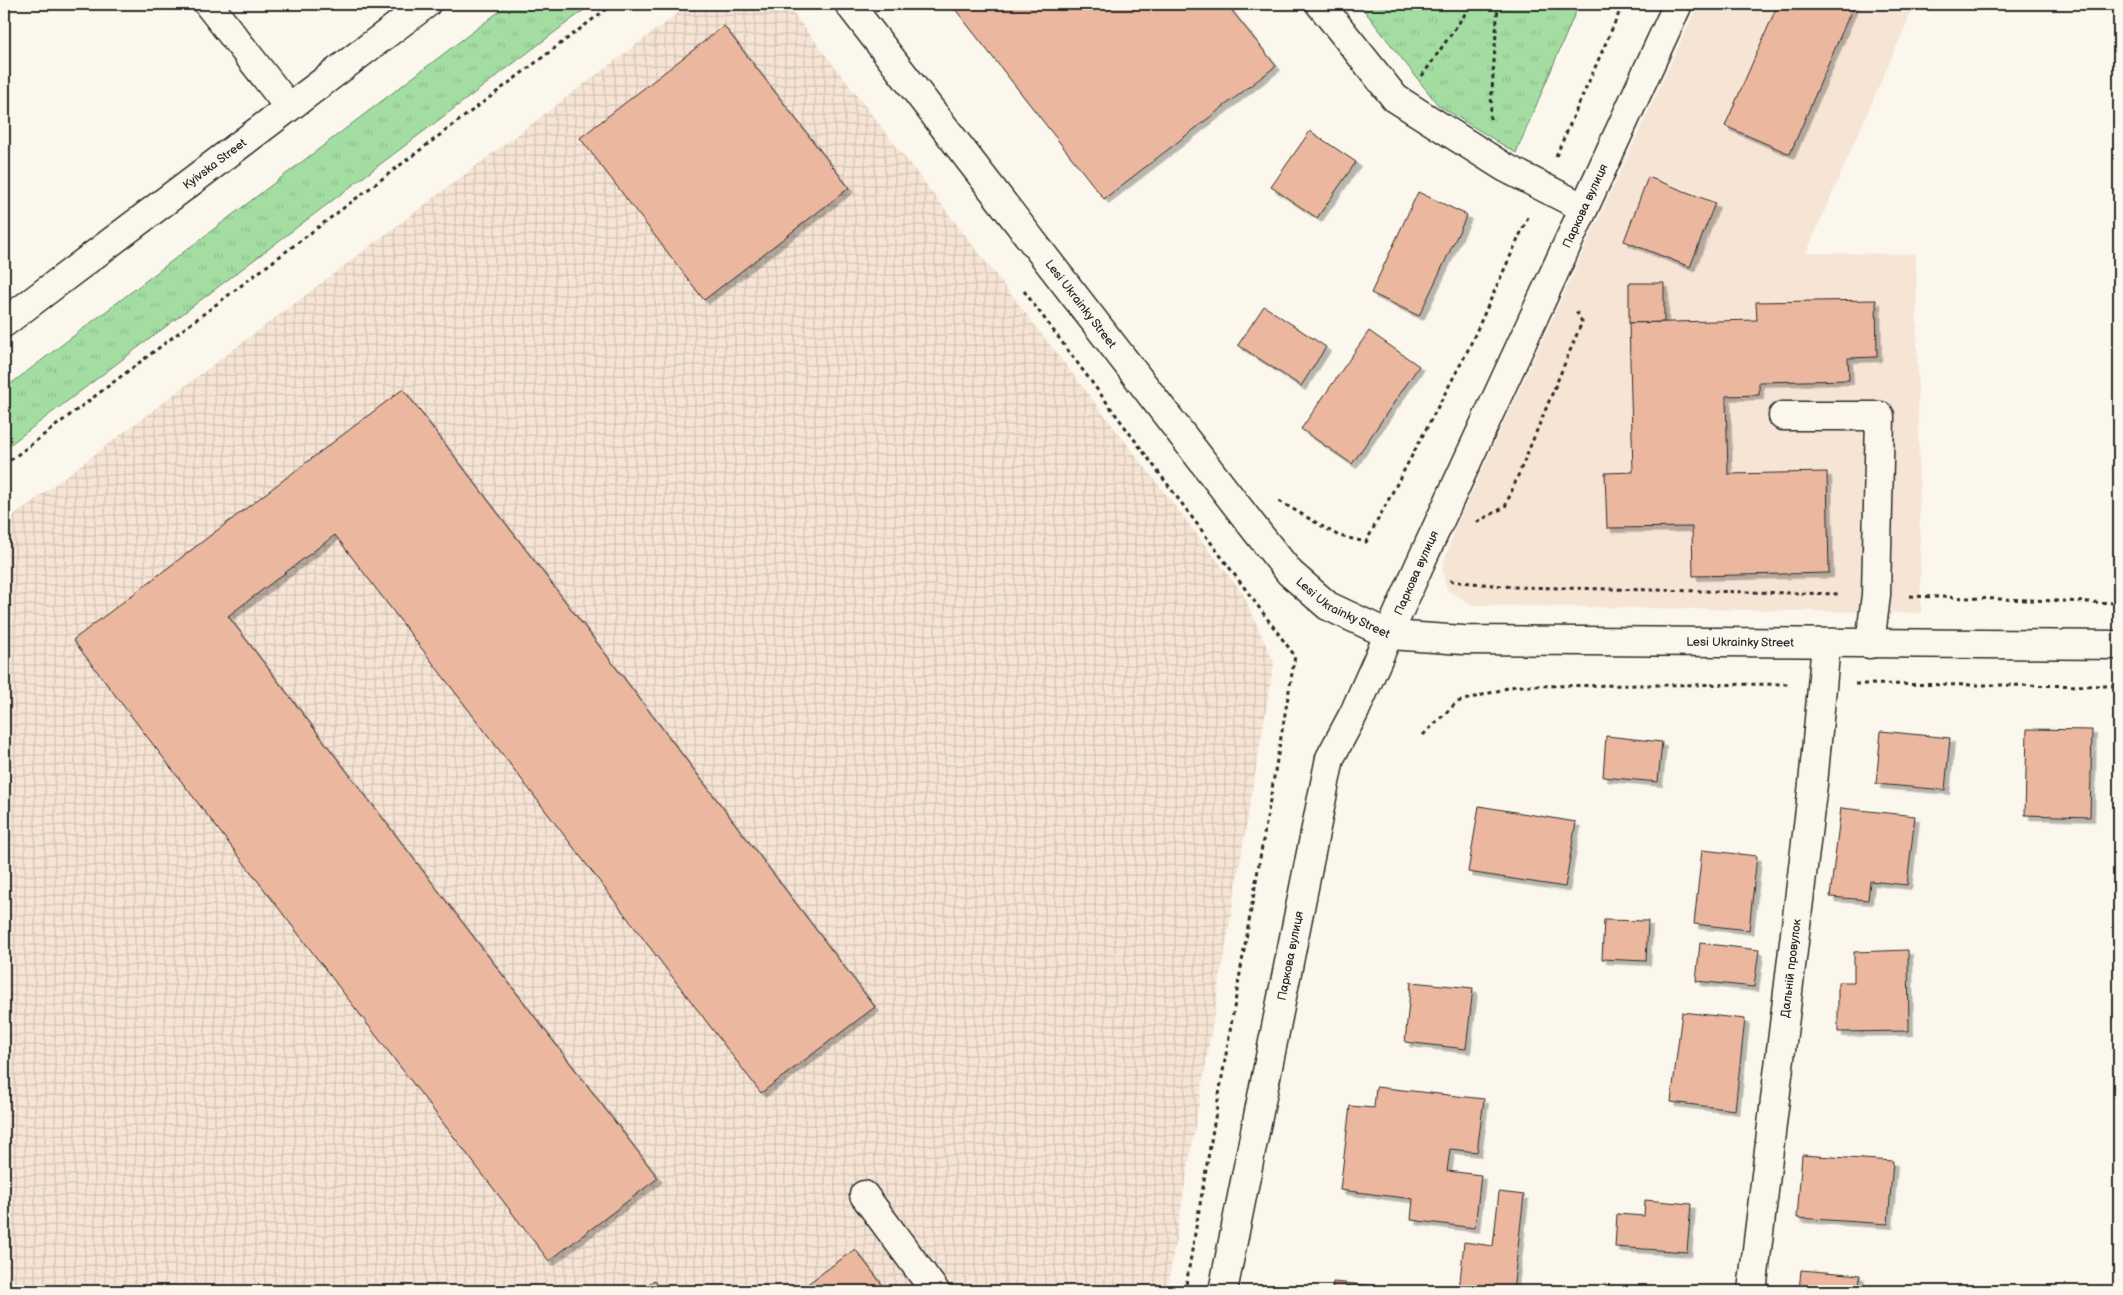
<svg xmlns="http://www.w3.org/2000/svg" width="2123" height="1295" viewBox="0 0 2123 1295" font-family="'Balsamiq Sans',sans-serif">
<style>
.built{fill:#f6e4d5}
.industrial{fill:url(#industrial-grid)}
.grass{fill:url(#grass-tufts);stroke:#678466}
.building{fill:#ebb79e;stroke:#2b2b2b;filter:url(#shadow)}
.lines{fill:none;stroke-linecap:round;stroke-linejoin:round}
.minor-casing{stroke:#2b2b2b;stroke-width:31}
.major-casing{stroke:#2b2b2b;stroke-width:31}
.path{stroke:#2b2b2b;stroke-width:3;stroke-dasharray:4 4;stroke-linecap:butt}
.minor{stroke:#fbf7ec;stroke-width:28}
.major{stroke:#fbf7ec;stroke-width:28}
.labels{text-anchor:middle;stroke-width:4;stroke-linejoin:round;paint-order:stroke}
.street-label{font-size:12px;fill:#2b2b2b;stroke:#fbf7ec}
</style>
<defs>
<pattern id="industrial-grid" width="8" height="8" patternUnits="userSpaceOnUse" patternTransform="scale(1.25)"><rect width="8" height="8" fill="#f6e4d5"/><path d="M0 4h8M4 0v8" fill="none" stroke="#d3c4b7"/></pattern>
<pattern id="grass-tufts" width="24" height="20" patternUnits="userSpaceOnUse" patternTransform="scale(1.25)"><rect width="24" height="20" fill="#a3dda2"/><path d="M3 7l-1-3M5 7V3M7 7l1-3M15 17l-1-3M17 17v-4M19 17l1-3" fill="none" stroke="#8cbe8c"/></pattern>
<filter id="shadow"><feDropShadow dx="4.5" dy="4.5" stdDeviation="0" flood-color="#0004"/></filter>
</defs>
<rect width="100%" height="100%" fill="#fbf7ec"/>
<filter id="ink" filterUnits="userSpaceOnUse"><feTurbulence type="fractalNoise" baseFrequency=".02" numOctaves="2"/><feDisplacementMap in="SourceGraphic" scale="10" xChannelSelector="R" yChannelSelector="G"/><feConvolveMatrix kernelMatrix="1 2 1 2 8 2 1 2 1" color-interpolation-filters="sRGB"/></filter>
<g filter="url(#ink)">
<path class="built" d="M1698,4H1915L1806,253L1916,254L1921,613L1473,605L1447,590L1442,568L1456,526Z"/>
<path class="industrial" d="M690,4H786L1243,594L1274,663L1167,1291H4V523Z"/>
<g class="grass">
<path d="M509,4H592L4,449V389Z"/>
<path d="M1359,4H1579L1516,153L1438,105Z"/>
</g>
<g class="building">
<path d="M951,4H1233L1229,7L1276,66L1104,199Z"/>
<path d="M1778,4H1854L1790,154L1725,126Z"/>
<path d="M724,26L849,188L704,300L580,138Z"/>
<path d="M1310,131L1356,162L1317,218L1271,187Z"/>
<path d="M1648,177L1715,203L1690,267L1624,241Z"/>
<path d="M1418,192L1467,215L1419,316L1371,293Z"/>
<path d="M1629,283H1664V322L1629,323Z"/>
<path d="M1876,300L1877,357L1848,358L1849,380L1759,382V395L1726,396L1728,474L1827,472L1829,573L1693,576L1692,527L1607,528L1605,473L1633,472L1629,323L1757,320L1756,302Z"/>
<path d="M1264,306L1326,347L1301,386L1238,345Z"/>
<path d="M1369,331L1419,366L1352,464L1301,429Z"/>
<path d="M403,389L875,1007L761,1093L335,535L228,616L658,1178L549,1261L73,640Z"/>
<path d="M2027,729L2092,730L2090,817L2025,815Z"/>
<path d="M1881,731L1950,738L1945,790L1876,784Z"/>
<path d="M1606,736L1662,742L1658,782L1603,777Z"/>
<path d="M1479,806L1576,822L1565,887L1468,872Z"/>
<path d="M1841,808L1915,816L1907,885L1870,881L1868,900L1830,897Z"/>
<path d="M1702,850L1757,856L1749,930L1694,924Z"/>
<path d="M1604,920L1648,921L1646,961L1602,959Z"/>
<path d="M1700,943L1759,950L1754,987L1696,981Z"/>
<path d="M1908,950L1909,1031L1838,1032V982H1854V952Z"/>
<path d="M1411,982L1473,988L1466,1049L1405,1042Z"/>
<path d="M1682,1012L1745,1019L1735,1110L1671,1102Z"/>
<path d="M1376,1087L1484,1099L1477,1152L1450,1149L1447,1171L1481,1175L1475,1228L1411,1220L1413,1199L1340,1190L1350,1106L1374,1108Z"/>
<path d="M1802,1155L1893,1161L1888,1224L1797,1218Z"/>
<path d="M1499,1192L1524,1195L1513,1291H1459L1464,1242L1493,1246Z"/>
<path d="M1645,1200L1691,1204L1687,1252L1615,1247L1617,1214L1644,1216Z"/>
<path d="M855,1249L887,1291H798Z"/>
<path d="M1801,1270L1860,1275L1859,1291H1799Z"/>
<path d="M654,1280L662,1291H639Z"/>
<path d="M1333,1282L1412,1289V1291H1332Z"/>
</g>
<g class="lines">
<g class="minor-casing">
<g id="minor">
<path d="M208,4L288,106"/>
<path id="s1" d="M849,4L1258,533L1290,573L1328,606L1390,635L1463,640L2119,645"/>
<path d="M1320,4L1395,98L1504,167L1584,208"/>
<path d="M1783,416H1880L1876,595L1870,644"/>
<path d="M864,1195L935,1291"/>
<path id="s2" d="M1223,1291L1330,758L1354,713L1419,566L1678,4"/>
<path id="s3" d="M1752,1291L1813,784L1826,644"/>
</g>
</g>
<g class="major-casing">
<g id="major">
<path id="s4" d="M4,323L426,4"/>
</g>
</g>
<g class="path">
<path d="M1481,4H1494"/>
<path d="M1422,76L1472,4"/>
<path d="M1490,119L1498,4"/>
<path d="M1556,156L1623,4"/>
<path d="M1024,291L1295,656L1185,1291"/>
<path d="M4,465L613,4"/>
<path d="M1279,501L1339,536L1366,542L1467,352L1528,217"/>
<path d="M1477,522L1505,507L1582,322L1575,309"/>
<path d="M1450,581L1515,587L1841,594"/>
<path d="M1910,596L2119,603"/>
<path d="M1855,684L2119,686"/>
<path d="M1423,735L1457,702L1515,686L1789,684"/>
</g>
<use href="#minor" class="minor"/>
<use href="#major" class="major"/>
</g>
</g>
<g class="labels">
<g class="street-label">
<text dy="4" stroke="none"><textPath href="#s4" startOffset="264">Kyivska Street</textPath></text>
<text dy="4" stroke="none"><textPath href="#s2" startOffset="1152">Паркова вулиця</textPath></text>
<text dy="4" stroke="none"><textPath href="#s1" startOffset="379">Lesi Ukrainky Street</textPath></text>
<text dy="4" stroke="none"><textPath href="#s2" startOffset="748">Паркова вулиця</textPath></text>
<text dy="4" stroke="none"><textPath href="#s1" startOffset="784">Lesi Ukrainky Street</textPath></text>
<text dy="4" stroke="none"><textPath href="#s1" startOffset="1189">Lesi Ukrainky Street</textPath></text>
<text dy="4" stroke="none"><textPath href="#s2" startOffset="342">Паркова вулиця</textPath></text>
<text dy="4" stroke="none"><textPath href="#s3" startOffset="325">Дальній провулок</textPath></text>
</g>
</g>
<rect width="2123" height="1295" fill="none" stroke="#fbf7ec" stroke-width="20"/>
<rect x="10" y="10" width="2103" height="1275" fill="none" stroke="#2b2b2b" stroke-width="2" filter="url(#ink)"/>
</svg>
